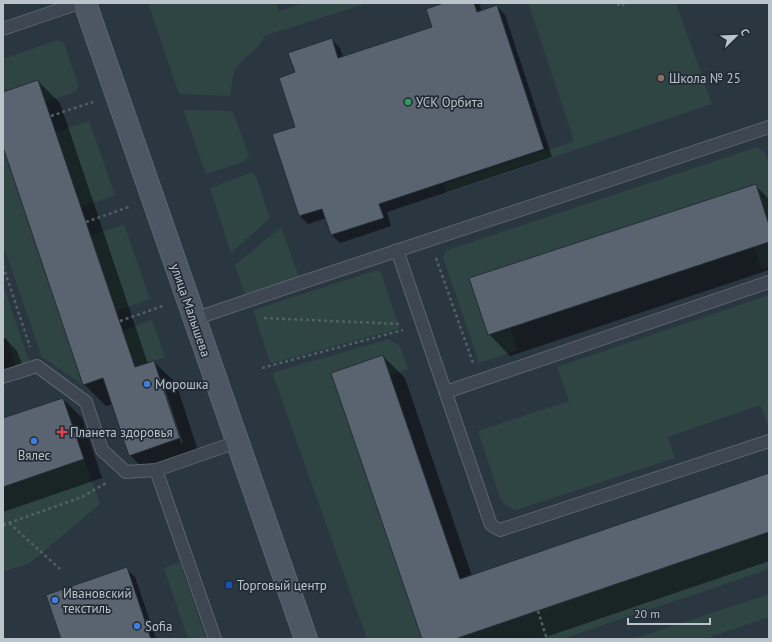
<svg xmlns="http://www.w3.org/2000/svg" width="772" height="642" viewBox="0 0 772 642" font-family="'PT Sans',sans-serif">
<style>
.green{fill:#2f4544}
.shadow{fill:#0007;fill-rule:evenodd}
.building{fill:#596470;stroke:#252e38}
.lines{fill:none;stroke-linecap:round;stroke-linejoin:round}
.lane-casing{stroke:#5c656e;stroke-width:14}
.secondary-casing{stroke:#5c656e;stroke-width:24}
.path{stroke:#4f6162;stroke-width:2.5;stroke-dasharray:3 3;stroke-linecap:butt}
.lane{stroke:#3e4751;stroke-width:12}
.secondary{stroke:#4d5763;stroke-width:22}
.education-dot{fill:#8d6e63;stroke:#232c36;stroke-width:1.5}
.leisure-dot{fill:#2e9e5b;stroke:#232c36;stroke-width:1.5}
.shop-dot{fill:#3f7fe0;stroke:#232c36;stroke-width:1.5}
.health-dot{fill:#e0444e;stroke:#232c36;stroke-width:1.5}
.transit-dot{fill:#1a4fb4;stroke:#232c36;stroke-width:1.5}
.labels{text-anchor:middle;stroke-width:3.5;stroke-linejoin:round;paint-order:stroke}
.poi-label{font-size:13px;fill:#bbc3cb;stroke:#232c36;text-anchor:start}
.street-label{font-size:13px;fill:#bbc3cb;stroke:#232c36}
</style>
<rect width="100%" height="100%" fill="#2a3640"/>
<g class="green">
<path d="M148,3H276L279,11L303,3H368L264,36C262,47 241,58 235,71C231,78 232,88 231,96L179,94Z"/>
<path d="M528,3H618L619,6L628,3H676L712,104L447,193L444,184L574,141Z"/>
<path d="M58,40L64,43L78,84V88L75,92L45,102L38,80L3,92V59Z"/>
<path d="M184,110L230,111L233,112L249,156L244,162L206,174L184,112Z"/>
<path d="M89,121L115,195L81,207L56,132Z"/>
<path d="M3,147L83,385L42,357L3,245Z"/>
<path d="M757,147L765,153L769,163V225L755,184L470,278L510,327L518,350L479,363L443,257L447,250Z"/>
<path d="M250,173H253L256,176L269,216L268,220L231,253L210,188Z"/>
<path d="M124,224L150,299L116,311L91,236Z"/>
<path d="M281,227L300,279L246,297L235,265Z"/>
<path d="M769,242V267L762,270L754,247Z"/>
<path d="M377,270L381,272L399,327L398,329L273,363L270,362L253,310Z"/>
<path d="M3,284L30,364L17,368L6,338H3Z"/>
<path d="M769,295V427L760,405L668,437L675,458L516,510C508,508 504,504 500,498L478,431L569,401L557,367Z"/>
<path d="M152,320L165,357L135,367L123,331Z"/>
<path d="M389,339L400,346L408,369L390,375L383,355L331,373L422,639H367L273,375L274,372Z"/>
<path d="M84,459L100,504L30,563L3,572V487Z"/>
<path d="M769,532V568L766,570L562,639H455Z"/>
<path d="M180,562L206,639H188L164,568Z"/>
<path d="M769,594V617L704,639H632Z"/>
</g>
<g class="shadow">
<path d="M447,3H479L482,11L497,6L505,15L552,157L387,212L391,226L340,243L332,235L326,218L308,224L300,216L273,135L296,127V73L331,39L340,48L343,57L433,27Z"/>
<path d="M38,81L60,103L148,364L154,362L176,383L201,460L151,477L130,455L113,404L106,406L84,384L3,144V93ZM162,386H164L183,443H181Z"/>
<path d="M755,185L769,199V270L510,356L489,334Z"/>
<path d="M5,338L17,351L27,376L3,385V339Z"/>
<path d="M383,356L405,378L472,576L769,475V561L540,639H423Z"/>
<path d="M63,399L82,418L102,478L3,512V419Z"/>
<path d="M126,569L135,577L156,639H62Z"/>
</g>
<g class="building">
<path d="M444,3H474L477,12L497,5L544,149L379,204L384,218L331,235L322,209L299,216L272,134L295,127L279,78L295,72L288,53L332,38L338,58L432,27L426,9Z"/>
<path d="M38,80L135,367L154,361L180,438L129,456L103,378L83,385L3,147V92Z"/>
<path d="M756,184L769,225V242L488,335L469,278Z"/>
<path d="M383,355L460,579L769,473V532L455,639H422L331,373Z"/>
<path d="M63,398L84,459L3,487V418Z"/>
<path d="M127,567L151,639H61L46,595Z"/>
</g>
<g class="lines">
<g class="lane-casing">
<g id="lane">
<path d="M3,29L79,3"/>
<path d="M397,250L491,525L500,530L769,441"/>
<path d="M194,319L303,282L769,127"/>
<path d="M3,377L37,366L86,402L102,450L126,472L156,470L237,442"/>
<path d="M446,392L769,282"/>
<path d="M156,470L215,639"/>
</g>
</g>
<g class="secondary-casing">
<path id="secondary" d="M85,3L306,639"/>
</g>
<g class="path">
<path d="M618,3L619,6L628,3"/>
<path d="M51,116L93,102"/>
<path d="M86,222L129,207"/>
<path d="M436,258L473,363"/>
<path d="M3,266L30,347"/>
<path d="M264,318L401,324"/>
<path d="M120,321L163,306"/>
<path d="M262,368L403,330"/>
<path d="M9,523L60,569"/>
<path d="M3,525L82,497L108,482"/>
<path d="M538,611L547,639"/>
</g>
<use href="#lane" class="lane"/>
<use href="#secondary" class="secondary"/>
</g>
<circle class="education-dot" cx="661" cy="78" r="4"/>
<circle class="leisure-dot" cx="408" cy="102" r="4"/>
<g class="shop-dot">
<circle cx="147" cy="384" r="4"/>
<circle cx="34" cy="441" r="4"/>
<circle cx="55" cy="600" r="4"/>
<circle cx="137" cy="626" r="4"/>
</g>
<path class="health-dot" d="M60 426h4v4h4v4h-4v4h-4v-4h-4v-4h4z"/>
<rect class="transit-dot" x="225" y="581" width="8" height="8" rx="2"/>
<g class="labels">
<g class="poi-label">
<text x="669" y="83">Школа № 25</text>
<text x="416" y="107">УСК Орбита</text>
<text x="155" y="389">Морошка</text>
<text x="70" y="437">Планета здоровья</text>
<text x="34" y="460" text-anchor="middle">Вялес</text>
<text x="237" y="590">Торговый центр</text>
<text x="63" y="598">Ивановский<tspan x="63" dy="15">текстиль</tspan></text>
<text x="145" y="631">Sofia</text>
</g>
<g class="street-label">
<text transform="translate(191 310) rotate(71)" y="5">улица Малышева</text>
</g>
</g>
<rect width="772" height="642" fill="none" stroke="#bbc3cb" stroke-width="8"/>
<g transform="translate(736 36) rotate(67)" stroke="#232c36" stroke-width="3" paint-order="stroke">
<path d="M0-3L7 15L0 10L-7 15Z" fill="#bbc3cb"/>
<text y="-6" font-size="11" font-weight="bold" text-anchor="middle" fill="#bbc3cb">С</text>
</g>
<path d="M628 618v6h82v-6" fill="none" stroke="#bbc3cb" stroke-width="2"/>
<text x="634" y="618" font-size="12" fill="#bbc3cb" stroke="#232c36" stroke-width="3" paint-order="stroke">20 m</text>
</svg>
